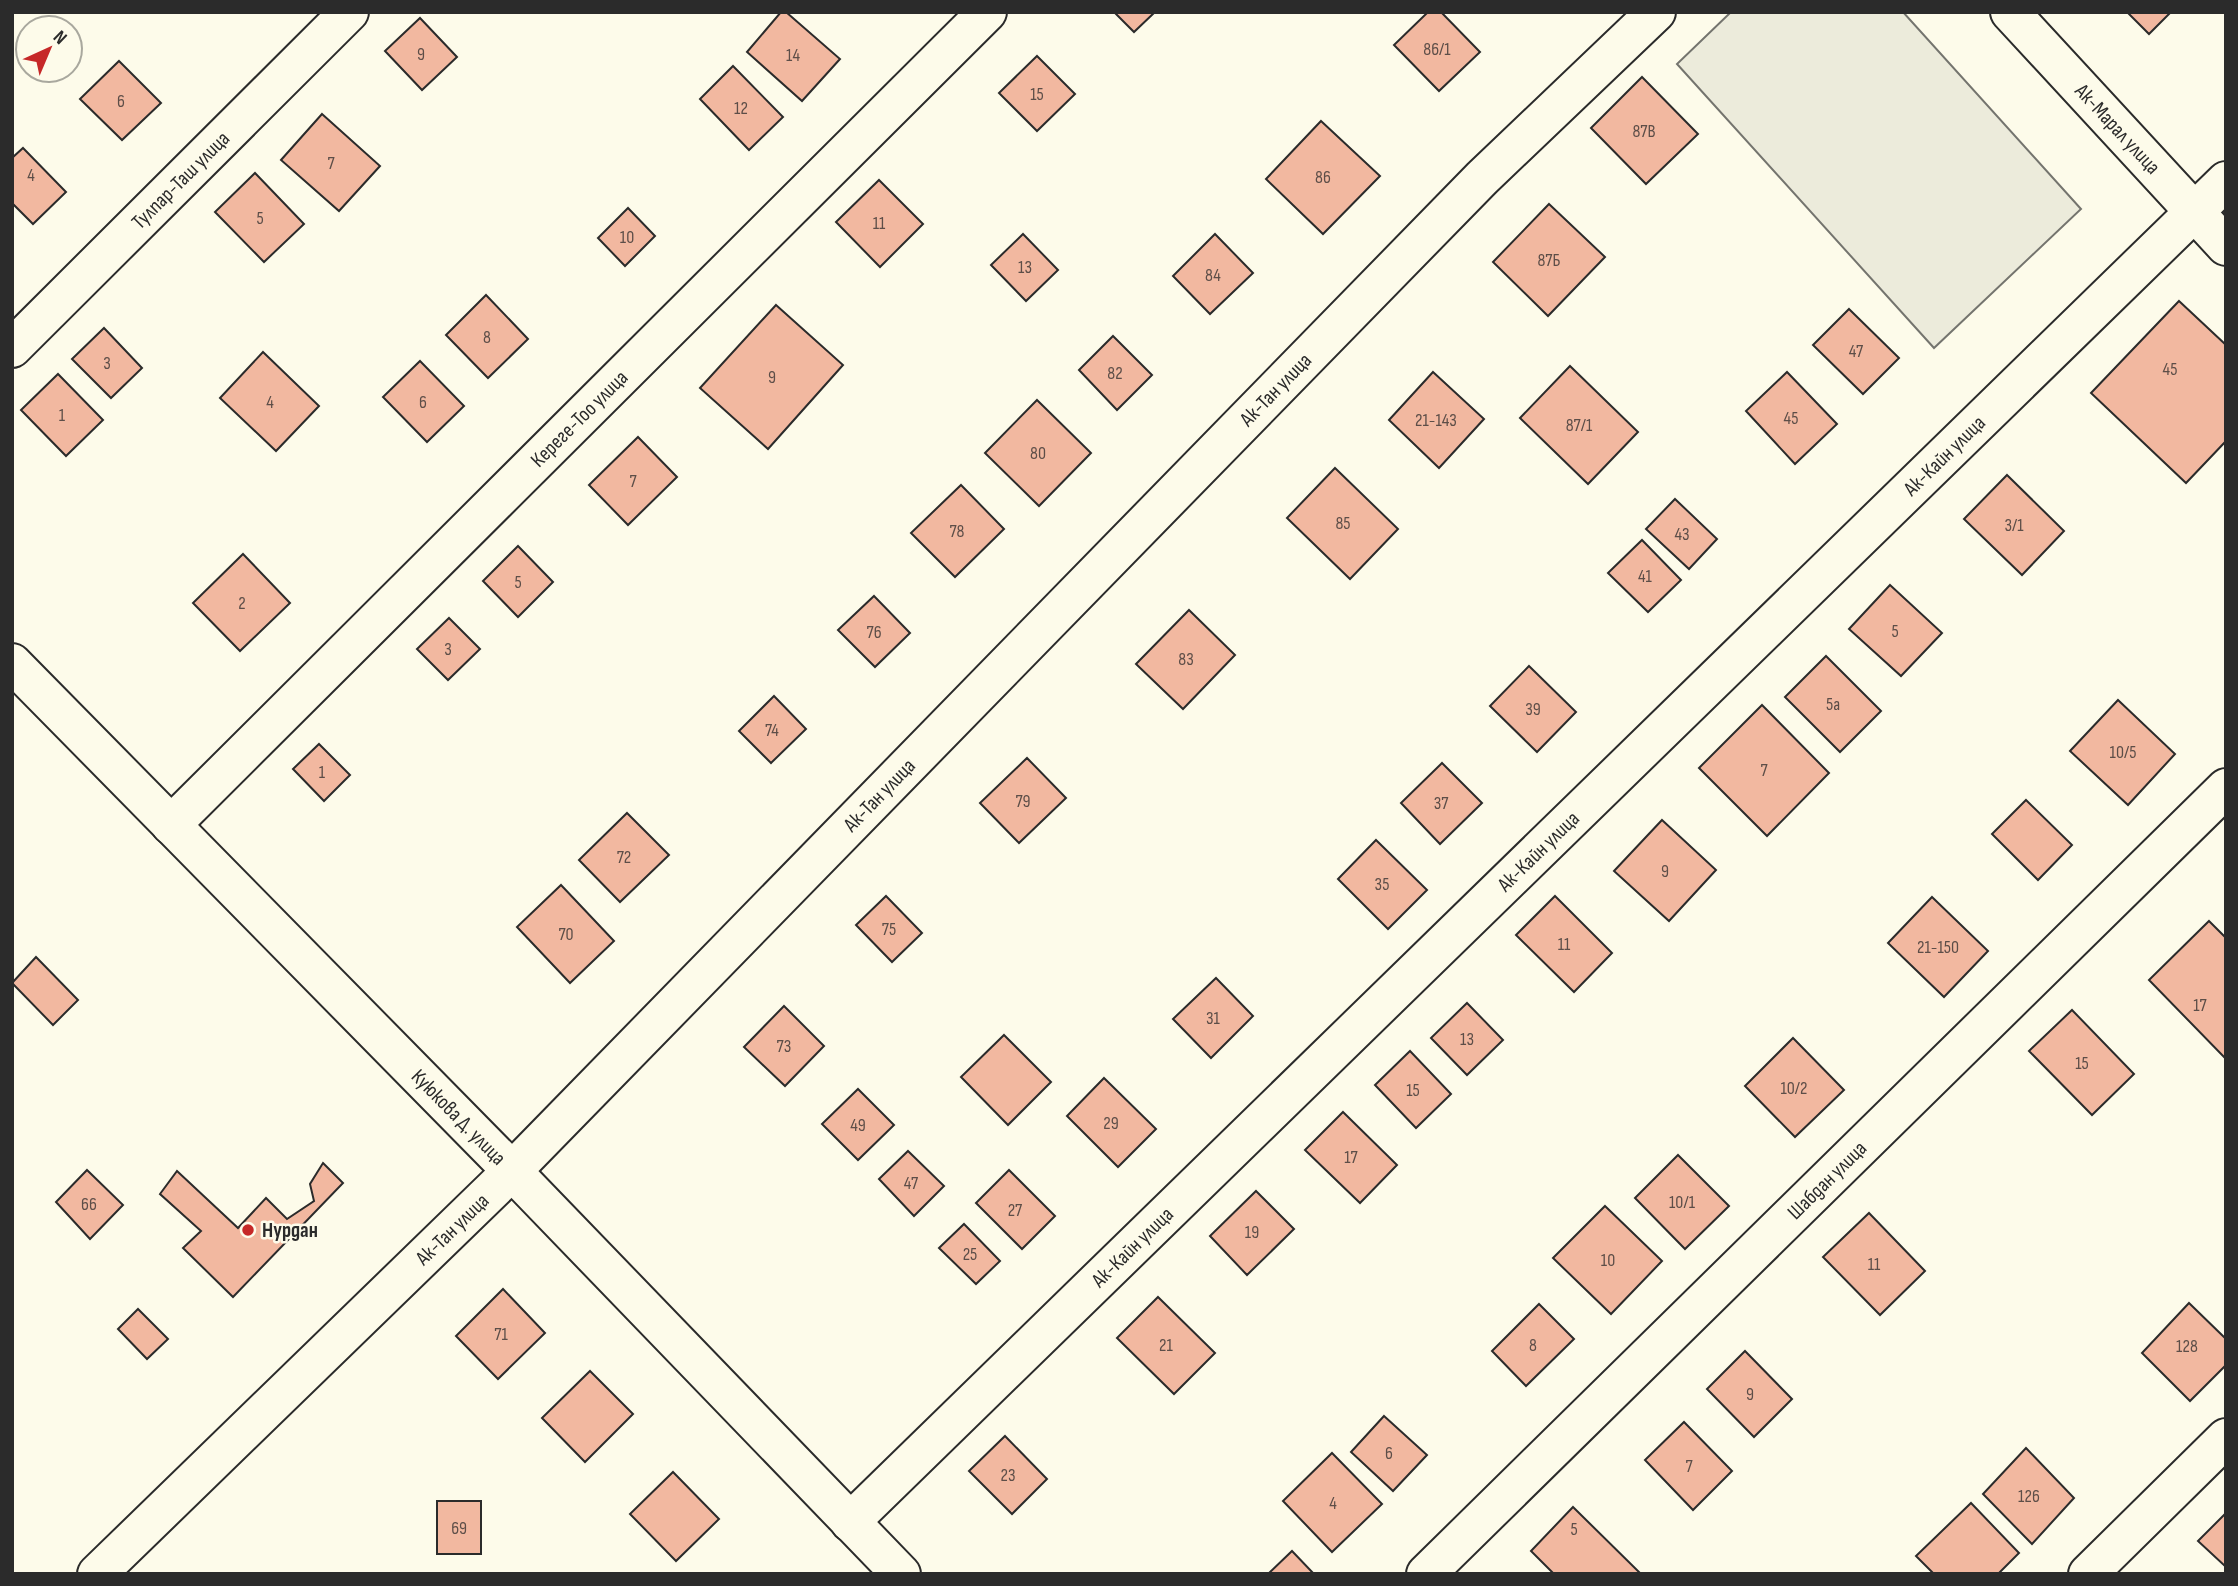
<svg xmlns="http://www.w3.org/2000/svg" width="2238" height="1586" viewBox="0 0 2238 1586" font-family="'Sofia Sans Condensed',sans-serif">
<style>
.green{fill:#ecebdb;stroke:#74746e;stroke-width:2}
.building{fill:#f2b8a0;stroke:#2b2b2b;stroke-width:2}
.lines{fill:none;stroke-linecap:round;stroke-linejoin:round}
.minor-casing{stroke:#2b2b2b;stroke-width:42}
.minor{stroke:#fdfbea;stroke-width:38}
.poi-dot{fill:#c62828;stroke:#fdfbea;stroke-width:2.5}
.labels{text-anchor:middle;stroke-width:5;stroke-linejoin:round;paint-order:stroke}
.number-label{font-size:18px;fill:#5d4e48}
.street-label{font-size:21px;fill:#2b2b2b;stroke:#fdfbea}
.poi-label{font-size:21px;font-weight:bold;fill:#2b2b2b;stroke:#fdfbea;text-anchor:start}
</style>
<rect width="100%" height="100%" fill="#fdfbea"/>
<path class="green" d="M1731,12H1903L2081,209L1934,348L1677,64Z"/>
<g class="building">
<path d="M781,12H786L840,59L802,101L747,52Z"/>
<path d="M1114,12H1155L1134,32Z"/>
<path d="M1428,12H1441L1480,52L1439,91L1394,45Z"/>
<path d="M2127,12H2171L2149,34Z"/>
<path d="M420,18L457,57L422,90L385,51Z"/>
<path d="M1037,56L1075,94L1037,131L999,93Z"/>
<path d="M119,61L161,103L122,140L80,99Z"/>
<path d="M733,66L783,117L749,150L700,99Z"/>
<path d="M1642,77L1698,134L1646,184L1591,128Z"/>
<path d="M322,114L380,166L339,211L281,160Z"/>
<path d="M1321,121L1380,176L1323,234L1266,179Z"/>
<path d="M23,148L66,192L33,224L12,203V158Z"/>
<path d="M255,173L304,224L264,262L215,212Z"/>
<path d="M879,180L923,224L880,267L836,222Z"/>
<path d="M1549,204L1605,257L1548,316L1493,262Z"/>
<path d="M628,208L655,236L625,266L598,238Z"/>
<path d="M1023,234L1058,270L1026,301L991,265Z"/>
<path d="M1215,234L1253,273L1210,314L1173,276Z"/>
<path d="M486,295L528,339L488,378L446,335Z"/>
<path d="M2179,301L2226,345V441L2186,483L2091,393Z"/>
<path d="M776,305L843,365L768,449L700,388Z"/>
<path d="M1849,309L1899,358L1863,394L1813,345Z"/>
<path d="M104,328L142,368L111,398L72,359Z"/>
<path d="M1113,336L1152,375L1117,410L1079,370Z"/>
<path d="M263,352L319,406L276,451L220,398Z"/>
<path d="M420,361L464,406L427,442L383,397Z"/>
<path d="M1570,366L1638,432L1588,484L1520,418Z"/>
<path d="M1433,372L1484,419L1439,468L1389,420Z"/>
<path d="M1787,372L1837,424L1795,464L1746,411Z"/>
<path d="M58,374L103,420L66,456L21,410Z"/>
<path d="M1037,400L1091,453L1039,506L985,453Z"/>
<path d="M638,437L677,477L628,525L589,485Z"/>
<path d="M1335,468L1398,529L1350,579L1287,518Z"/>
<path d="M2007,475L2064,531L2022,575L1964,519Z"/>
<path d="M961,485L1004,529L955,577L911,533Z"/>
<path d="M1675,499L1717,539L1689,569L1646,529Z"/>
<path d="M1642,540L1681,580L1648,612L1608,573Z"/>
<path d="M518,546L553,582L518,617L483,581Z"/>
<path d="M243,554L290,603L240,651L193,603Z"/>
<path d="M1890,585L1942,633L1901,676L1849,629Z"/>
<path d="M874,596L910,633L875,667L838,630Z"/>
<path d="M1189,610L1235,655L1183,709L1136,664Z"/>
<path d="M449,618L480,649L448,680L417,649Z"/>
<path d="M1826,656L1881,711L1840,752L1785,697Z"/>
<path d="M1529,666L1576,712L1537,752L1490,706Z"/>
<path d="M774,696L806,729L771,763L739,731Z"/>
<path d="M2118,700L2175,754L2128,805L2070,751Z"/>
<path d="M1762,705L1829,773L1767,836L1699,768Z"/>
<path d="M319,744L350,775L324,801L293,769Z"/>
<path d="M1027,758L1066,798L1019,843L980,803Z"/>
<path d="M1442,763L1482,803L1440,844L1401,803Z"/>
<path d="M2026,800L2072,845L2038,880L1992,834Z"/>
<path d="M627,813L669,855L620,902L579,860Z"/>
<path d="M1662,820L1716,870L1669,921L1614,871Z"/>
<path d="M1376,840L1427,890L1388,929L1338,879Z"/>
<path d="M561,885L614,941L570,983L517,927Z"/>
<path d="M886,896L922,933L892,962L856,925Z"/>
<path d="M1555,896L1612,953L1574,992L1516,935Z"/>
<path d="M1932,897L1988,951L1944,997L1888,943Z"/>
<path d="M2209,921L2226,938V1059L2149,980Z"/>
<path d="M36,957L78,1000L53,1025L12,983Z"/>
<path d="M1216,978L1253,1016L1211,1058L1173,1019Z"/>
<path d="M1467,1003L1503,1040L1467,1075L1431,1038Z"/>
<path d="M784,1006L824,1046L785,1086L744,1047Z"/>
<path d="M2072,1010L2134,1074L2092,1115L2029,1051Z"/>
<path d="M1004,1035L1051,1082L1008,1125L961,1077Z"/>
<path d="M1793,1038L1844,1090L1795,1137L1745,1086Z"/>
<path d="M1410,1051L1451,1094L1416,1128L1375,1085Z"/>
<path d="M1104,1078L1156,1129L1118,1167L1067,1116Z"/>
<path d="M858,1089L894,1125L858,1160L822,1124Z"/>
<path d="M1343,1112L1397,1165L1360,1203L1305,1150Z"/>
<path d="M908,1151L944,1186L914,1216L879,1179Z"/>
<path d="M1678,1155L1729,1206L1685,1249L1635,1198Z"/>
<path d="M323,1163L343,1183L233,1297L183,1248L201,1231L160,1194L177,1171L238,1228L266,1198L287,1219L314,1201L310,1184Z"/>
<path d="M87,1170L123,1205L90,1239L56,1202Z"/>
<path d="M1009,1170L1055,1216L1022,1249L976,1203Z"/>
<path d="M1256,1191L1294,1229L1247,1275L1210,1236Z"/>
<path d="M1605,1206L1662,1261L1611,1314L1553,1258Z"/>
<path d="M1869,1213L1925,1271L1880,1315L1823,1257Z"/>
<path d="M964,1224L1000,1261L976,1284L939,1248Z"/>
<path d="M503,1289L545,1333L498,1379L456,1336Z"/>
<path d="M1158,1297L1215,1353L1174,1394L1117,1338Z"/>
<path d="M2189,1303L2226,1339V1365L2190,1401L2142,1353Z"/>
<path d="M1539,1304L1574,1339L1526,1386L1492,1351Z"/>
<path d="M138,1309L168,1339L147,1359L118,1329Z"/>
<path d="M1745,1351L1792,1399L1754,1437L1707,1389Z"/>
<path d="M590,1371L633,1414L585,1462L542,1418Z"/>
<path d="M1384,1416L1427,1455L1393,1491L1351,1452Z"/>
<path d="M1684,1422L1732,1471L1693,1510L1645,1460Z"/>
<path d="M1005,1436L1047,1479L1012,1514L969,1471Z"/>
<path d="M2026,1448L2074,1498L2032,1544L1983,1494Z"/>
<path d="M1332,1453L1382,1504L1332,1552L1283,1501Z"/>
<path d="M673,1472L719,1519L676,1561L630,1514Z"/>
<rect x="437" y="1501" width="44" height="53"/>
<path d="M1971,1503L2019,1553L1998,1574H1934L1916,1556Z"/>
<path d="M1573,1507L1641,1574H1554L1531,1551Z"/>
<path d="M2226,1513V1567L2198,1541Z"/>
<path d="M1292,1551L1314,1574H1268Z"/>
</g>
<g class="lines">
<g class="minor-casing">
<g id="minor">
<path id="s1" d="M2010,12L2226,246"/>
<path id="s2" d="M12,348L349,12"/>
<path id="s3" d="M12,663L512,1171L901,1574"/>
<path id="s4" d="M171,825L987,12"/>
<path id="s5" d="M850,1522L2226,181"/>
<path id="s6" d="M97,1574L512,1171L1482,178L1656,12"/>
<path id="s7" d="M1426,1574L2226,788"/>
<path d="M2088,1574L2226,1438"/>
</g>
</g>
<use href="#minor" class="minor"/>
</g>
<circle class="poi-dot" cx="248" cy="1230" r="7"/>
<g class="labels">
<g class="number-label">
<text x="1437" y="55">86/1</text>
<text x="421" y="60">9</text>
<text x="793" y="61">14</text>
<text x="1037" y="100">15</text>
<text x="121" y="107">6</text>
<text x="741" y="114">12</text>
<text x="1644" y="137">87В</text>
<text x="331" y="169">7</text>
<text x="31" y="181">4</text>
<text x="1323" y="183">86</text>
<text x="260" y="224">5</text>
<text x="879" y="229">11</text>
<text x="627" y="243">10</text>
<text x="1549" y="266">87Б</text>
<text x="1025" y="273">13</text>
<text x="1213" y="281">84</text>
<text x="487" y="343">8</text>
<text x="1856" y="357">47</text>
<text x="107" y="369">3</text>
<text x="2170" y="375">45</text>
<text x="1115" y="379">82</text>
<text x="772" y="383">9</text>
<text x="270" y="408">4</text>
<text x="423" y="408">6</text>
<text x="62" y="421">1</text>
<text x="1791" y="424">45</text>
<text x="1436" y="426">21-143</text>
<text x="1579" y="431">87/1</text>
<text x="1038" y="459">80</text>
<text x="633" y="487">7</text>
<text x="1343" y="529">85</text>
<text x="2014" y="531">3/1</text>
<text x="957" y="537">78</text>
<text x="1682" y="540">43</text>
<text x="1645" y="582">41</text>
<text x="518" y="588">5</text>
<text x="242" y="609">2</text>
<text x="1895" y="637">5</text>
<text x="874" y="638">76</text>
<text x="448" y="655">3</text>
<text x="1186" y="665">83</text>
<text x="1833" y="710">5а</text>
<text x="1533" y="715">39</text>
<text x="772" y="736">74</text>
<text x="2123" y="758">10/5</text>
<text x="1764" y="776">7</text>
<text x="322" y="778">1</text>
<text x="1023" y="807">79</text>
<text x="1441" y="809">37</text>
<text x="624" y="863">72</text>
<text x="1665" y="877">9</text>
<text x="1382" y="890">35</text>
<text x="889" y="935">75</text>
<text x="566" y="940">70</text>
<text x="1564" y="950">11</text>
<text x="1938" y="953">21-150</text>
<text x="2200" y="1011">17</text>
<text x="1213" y="1024">31</text>
<text x="1467" y="1045">13</text>
<text x="784" y="1052">73</text>
<text x="2082" y="1069">15</text>
<text x="1794" y="1094">10/2</text>
<text x="1413" y="1096">15</text>
<text x="1111" y="1129">29</text>
<text x="858" y="1131">49</text>
<text x="1351" y="1163">17</text>
<text x="911" y="1189">47</text>
<text x="1682" y="1208">10/1</text>
<text x="89" y="1210">66</text>
<text x="1015" y="1216">27</text>
<text x="1252" y="1238">19</text>
<text x="970" y="1260">25</text>
<text x="1608" y="1266">10</text>
<text x="1874" y="1270">11</text>
<text x="501" y="1340">71</text>
<text x="1166" y="1351">21</text>
<text x="1533" y="1351">8</text>
<text x="2187" y="1352">128</text>
<text x="1750" y="1400">9</text>
<text x="1389" y="1459">6</text>
<text x="1689" y="1472">7</text>
<text x="1008" y="1481">23</text>
<text x="2029" y="1502">126</text>
<text x="1333" y="1509">4</text>
<text x="459" y="1534">69</text>
<text x="1574" y="1535">5</text>
</g>
<g class="street-label">
<text dy="7" stroke="none"><textPath href="#s1" startOffset="159">Ак-Марал улица</textPath></text>
<text dy="7" stroke="none"><textPath href="#s2" startOffset="238">Тулпар-Таш улица</textPath></text>
<text dy="7" stroke="none"><textPath href="#s6" startOffset="1671">Ак-Тан улица</textPath></text>
<text dy="7" stroke="none"><textPath href="#s4" startOffset="576">Кереге-Тоо улица</textPath></text>
<text dy="7" stroke="none"><textPath href="#s5" startOffset="1528">Ак-Кайн улица</textPath></text>
<text dy="7" stroke="none"><textPath href="#s6" startOffset="1104">Ак-Тан улица</textPath></text>
<text dy="7" stroke="none"><textPath href="#s5" startOffset="961">Ак-Кайн улица</textPath></text>
<text dy="7" stroke="none"><textPath href="#s3" startOffset="637">Куюкова Д. улица</textPath></text>
<text dy="7" stroke="none"><textPath href="#s7" startOffset="562">Шабдан улица</textPath></text>
<text dy="7" stroke="none"><textPath href="#s6" startOffset="495">Ак-Тан улица</textPath></text>
<text dy="7" stroke="none"><textPath href="#s5" startOffset="394">Ак-Кайн улица</textPath></text>
</g>
<g class="poi-label">
<text x="262" y="1237">Нурдан</text>
</g>
</g>
<rect width="2238" height="1586" fill="none" stroke="#2b2b2b" stroke-width="28"/>
<g transform="translate(49 49) rotate(44)"><circle r="33" fill="#fdfbea" stroke="#a9a89e" stroke-width="2"/>
<path d="M0-5L12 26L0 18L-12 26Z" fill="#c62828"/>
<text y="-10" font-size="19" font-weight="bold" text-anchor="middle" fill="#2b2b2b">N</text>
</g>
</svg>
